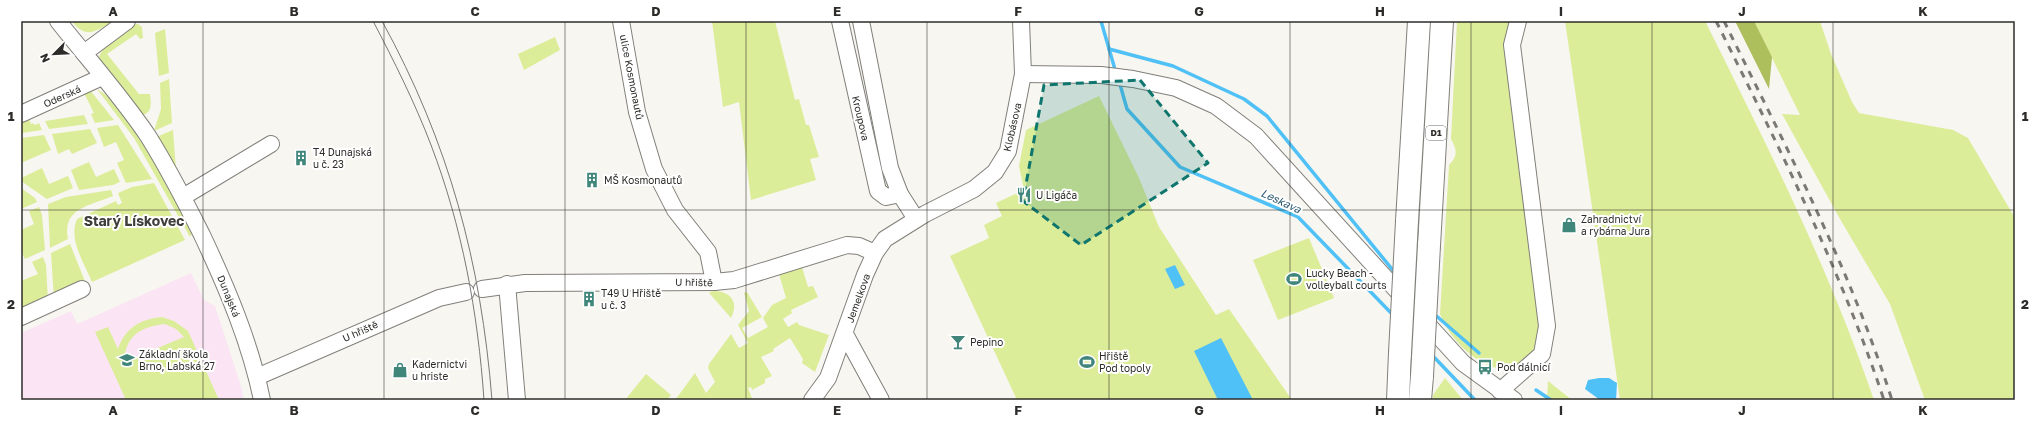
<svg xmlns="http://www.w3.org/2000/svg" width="2036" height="421" viewBox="0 0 2036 421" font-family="'Golos Text',sans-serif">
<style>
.education{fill:#fbe5f4}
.green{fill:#dced99;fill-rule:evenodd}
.forest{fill:#adbf5c}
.water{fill:#50c1f6}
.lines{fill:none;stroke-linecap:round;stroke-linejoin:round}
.stream{stroke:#50c1f6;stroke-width:3.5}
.minor-casing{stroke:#817f7a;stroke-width:18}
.highway-casing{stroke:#817f7a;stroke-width:24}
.minor{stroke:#fff;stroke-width:16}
.highway{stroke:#fff;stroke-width:22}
.tram{stroke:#7b7976;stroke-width:1}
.rail{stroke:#7b7976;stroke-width:3;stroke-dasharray:7 7;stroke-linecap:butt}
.highway-bridge-casing{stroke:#817f7a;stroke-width:24;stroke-linecap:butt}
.highway-bridge{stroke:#fff;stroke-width:22}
.marked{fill:#0f766e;fill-opacity:0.2;stroke:#0f766e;stroke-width:3;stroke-dasharray:8 5;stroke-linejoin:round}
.grid{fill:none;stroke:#2d2c2a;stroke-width:1;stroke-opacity:0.55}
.labels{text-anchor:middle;stroke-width:4;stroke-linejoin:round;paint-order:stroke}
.shield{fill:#fff;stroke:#6c6b6a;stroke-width:1}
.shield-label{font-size:9px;font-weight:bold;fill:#2d2c2a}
.street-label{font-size:10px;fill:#2d2c2a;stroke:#fff}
.poi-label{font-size:10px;fill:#2d2c2a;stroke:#fff;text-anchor:start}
.water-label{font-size:11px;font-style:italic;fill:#2e5b72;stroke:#fff}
.district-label{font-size:14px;font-weight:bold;fill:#403e3a;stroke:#fff}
.neatline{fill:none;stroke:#2d2c2a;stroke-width:1.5}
.grid-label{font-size:13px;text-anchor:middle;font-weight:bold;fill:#2d2c2a}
</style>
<rect width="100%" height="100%" fill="#f8f6f0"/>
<path class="education" d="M191,273L204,300L215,306L241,386L244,400H21V333L71,311L77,324Z"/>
<g class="green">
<path d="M72,21H113C97,31 85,40 72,21Z"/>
<path d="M712,21H775L795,100L799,99L806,125H809L819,157L810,159L816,180L751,200L739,102L723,107Z"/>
<path d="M1457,21H1518L1547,326L1526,368C1517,368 1506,370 1497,368C1472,362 1449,337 1440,314L1449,165C1458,156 1457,150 1451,139Z"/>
<path d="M1565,21H1705C1767,145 1829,268 1874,400H1620Z"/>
<path d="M1754,21H1820L1831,54L1852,102L1859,113L1953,130L1968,138L2015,218V400H1925L1890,304L1840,219L1782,114L1800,115Z"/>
<path d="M134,24H138L142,27L143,38L140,39L136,34L107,54L139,94H150C151,103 153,114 141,115L101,66L99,56L104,48Z"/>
<path d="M165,29L169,73L159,76L155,33Z"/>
<path d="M555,37L560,50L524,70L518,54Z"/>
<path d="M169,79L172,123L154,131L161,109L160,83Z"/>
<path d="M89,89L114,120L95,123L91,114L94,113L83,91Z"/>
<path d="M97,89C132,108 173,196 193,232L190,237L134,138Z"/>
<path d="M1099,96L1139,178L1159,227L1216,315L1229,309L1292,400H1017L950,256L989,238L984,225L1002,216L996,203L1024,190L1019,166L1026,130Z"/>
<path d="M84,115L88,124L49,129L45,121Z"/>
<path d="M28,116L31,124L33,123L35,125L39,123L42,130L22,133L21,119Z"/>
<path d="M118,125L152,179L126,183L117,163L124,160L116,142L104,147L97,128Z"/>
<path d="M90,129L97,143L72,154L69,149L58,154L52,134Z"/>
<path d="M173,130L176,170L156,137Z"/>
<path d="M44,135L51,150L21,163V138Z"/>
<path d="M89,162L96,177L114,169L120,182L113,185L79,190L71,170Z"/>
<path d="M42,168L49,184L68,176L73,188L47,199L21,181V178Z"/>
<path d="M154,183L185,240L92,282C84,262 68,240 77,219L116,201L118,205L122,203L118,193L132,187Z"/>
<path d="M21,188L35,198L37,202L21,209Z"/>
<path d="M111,190L113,196C89,206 62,208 68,239L50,248L48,204L66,197Z"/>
<path d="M39,207L42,215L45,250L25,259L21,251V230L34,224L29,211Z"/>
<path d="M1309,238L1334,298L1278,320L1253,260Z"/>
<path d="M70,244L86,284L54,299L51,253Z"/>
<path d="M43,257L46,265L48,301L21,310V281L38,274L32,262Z"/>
<path d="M802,267L808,287L813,286L818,297L791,310L792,313L783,319L788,327L797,322L799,325L829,335L815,372L802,363L803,359L790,338L773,349L774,351L761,357L772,376L765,379V383L752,390L751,387L748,388L752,398L748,400H675L695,373L706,393L715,382L708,368L709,364L731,334L739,348L748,343L738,325L749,311L744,293L747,292L762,317L742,328L748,338L768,327L763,318L772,305L786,298L779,274Z"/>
<path d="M715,291C731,292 739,302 731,318L710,294L709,292Z"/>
<path d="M162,317L174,321L188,331L219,400H126L95,332L108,327L118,349C125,328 140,319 162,317ZM165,324L176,329L184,337L124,362C126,335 140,327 165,324Z"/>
<path d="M646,374L671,395L667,400H625Z"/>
<path d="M1445,378L1463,400H1433V395Z"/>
<path d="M1548,381L1572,400H1547Z"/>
</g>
<path class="forest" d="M1735,21H1754L1772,57L1769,89Z"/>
<g class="water">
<path d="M1175,265L1185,285L1175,289L1165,269Z"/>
<path d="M1221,338L1253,400H1218L1194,351Z"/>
<path d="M1599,378H1609L1617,383L1616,400H1600L1585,389L1588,380Z"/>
</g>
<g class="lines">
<g class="stream">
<path d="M1101,21L1116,73"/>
<path d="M1109,49L1173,66L1244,99L1267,116L1396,274"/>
<path d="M1119,81L1127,109L1180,167L1298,217L1394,316"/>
<path d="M1433,313L1479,353"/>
<path d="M1432,355L1475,400"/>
<path d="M1536,390L1551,400"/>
</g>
<g class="minor-casing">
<g id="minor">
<path d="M58,21C88,59 121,96 148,136C168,168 185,201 202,235C227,288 250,342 262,400"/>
<path d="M621,21L637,112L654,169L675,210L708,252L714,282"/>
<path d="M840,21L878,191L886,197L900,194"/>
<path d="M861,21L890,168L900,194L916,219"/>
<path d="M84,53L127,21"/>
<path d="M1023,74L1101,75L1133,79L1176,88L1216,106L1256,136L1463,363L1514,400"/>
<path d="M21,114L102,77"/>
<path d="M183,197L271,144"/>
<path d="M507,284L517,400"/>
<path d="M482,289L525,283L714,282L734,280L847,245L859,246L875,253"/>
<path d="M21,317L82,289"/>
<path d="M845,334L881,400"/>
<path d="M257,377L439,298L466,292"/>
<path d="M1500,391L1542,354L1547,326L1512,45L1518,21"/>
<path d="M812,400L828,378L865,275L875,253L885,239L925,214L974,189L995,172L1008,151L1023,74L1021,21"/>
</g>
</g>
<g class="highway-casing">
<g id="highway">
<path d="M1407,221L1419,21"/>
<path d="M1429,245L1442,21"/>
<path d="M1398,400L1400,353"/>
<path d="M1420,400L1422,376"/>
</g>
</g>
<use href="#minor" class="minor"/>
<use href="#highway" class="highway"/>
<g class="tram">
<path d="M373,21C394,61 415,103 431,145C462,226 478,313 484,400"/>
<path d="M382,21C449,143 481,262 492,400"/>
</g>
<g class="rail">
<path d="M1716,21C1778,145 1840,268 1884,400"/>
<path d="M1724,21C1785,145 1850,268 1892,400"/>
</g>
<g class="highway-bridge-casing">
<g id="highway-bridge">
<path d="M1400,353L1407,221"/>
<path d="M1422,376L1429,245"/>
</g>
</g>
<use href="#highway-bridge" class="highway-bridge"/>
</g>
<path class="marked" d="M1140,80L1208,163L1081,245L1023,201L1044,85Z"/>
<path class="grid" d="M203,21V400M384,21V400M565,21V400M746,21V400M927,21V400M1109,21V400M1290,21V400M1471,21V400M1652,21V400M1833,21V400M21,210H2015"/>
<defs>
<g id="building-bare" transform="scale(1.2)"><path d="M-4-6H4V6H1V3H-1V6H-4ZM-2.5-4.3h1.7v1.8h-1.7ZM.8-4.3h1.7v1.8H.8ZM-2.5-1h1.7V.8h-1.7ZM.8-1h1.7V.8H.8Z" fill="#41867b" stroke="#fff" stroke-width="2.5" paint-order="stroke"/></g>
<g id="restaurant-bare" transform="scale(1.2)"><path d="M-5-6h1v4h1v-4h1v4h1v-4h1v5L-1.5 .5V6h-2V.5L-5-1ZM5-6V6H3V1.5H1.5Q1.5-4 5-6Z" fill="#41867b" stroke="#fff" stroke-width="2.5" paint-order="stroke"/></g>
<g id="shop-bare" transform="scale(1.2)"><path d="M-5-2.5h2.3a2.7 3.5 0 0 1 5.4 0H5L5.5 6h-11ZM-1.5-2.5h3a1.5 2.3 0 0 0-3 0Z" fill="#41867b" stroke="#fff" stroke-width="2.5" paint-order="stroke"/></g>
<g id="stadium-bare" transform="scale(1.2)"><path d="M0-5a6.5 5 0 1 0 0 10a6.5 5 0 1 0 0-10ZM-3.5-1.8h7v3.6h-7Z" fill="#41867b" stroke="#fff" stroke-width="2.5" paint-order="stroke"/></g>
<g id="bar-bare" transform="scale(1.2)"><path d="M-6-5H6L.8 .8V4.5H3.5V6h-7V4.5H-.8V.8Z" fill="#41867b" stroke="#fff" stroke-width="2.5" paint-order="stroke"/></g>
<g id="school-bare" transform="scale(1.2)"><path d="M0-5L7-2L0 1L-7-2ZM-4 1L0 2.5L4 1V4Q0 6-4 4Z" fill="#41867b" stroke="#fff" stroke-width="2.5" paint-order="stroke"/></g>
<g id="bus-bare" transform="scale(1.2)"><path d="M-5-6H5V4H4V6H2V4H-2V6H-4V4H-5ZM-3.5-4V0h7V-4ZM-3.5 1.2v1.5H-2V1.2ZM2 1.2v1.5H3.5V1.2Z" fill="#41867b" stroke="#fff" stroke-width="2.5" paint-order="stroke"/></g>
</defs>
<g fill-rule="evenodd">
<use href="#building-bare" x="301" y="158"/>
<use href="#building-bare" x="592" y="180"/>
<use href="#restaurant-bare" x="1024" y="195"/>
<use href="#shop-bare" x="1569" y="225"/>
<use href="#stadium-bare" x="1294" y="279"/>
<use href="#building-bare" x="589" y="299"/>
<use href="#bar-bare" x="958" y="342"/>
<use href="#school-bare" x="127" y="360"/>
<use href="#stadium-bare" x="1087" y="362"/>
<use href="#bus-bare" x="1485" y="367"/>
<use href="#shop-bare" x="400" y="370"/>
</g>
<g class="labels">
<rect class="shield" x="1426" y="126" width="20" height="14" rx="3"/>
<g class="shield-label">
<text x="1436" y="136">D1</text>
</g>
<g class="street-label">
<text transform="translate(632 77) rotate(79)" y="4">ulice Kosmonautů</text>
<text transform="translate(62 96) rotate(-24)" y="4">Oderská</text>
<text transform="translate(861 118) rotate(77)" y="4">Kroupova</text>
<text transform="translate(1012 127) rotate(-77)" y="4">Klobásova</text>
<text transform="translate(694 282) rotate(1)" y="4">U hřiště</text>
<text transform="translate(229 296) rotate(68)" y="4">Dunajská</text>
<text transform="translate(858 298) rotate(-70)" y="4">Jemelkova</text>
<text transform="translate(360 331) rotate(-24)" y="4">U hřiště</text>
</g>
<g class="poi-label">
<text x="313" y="156">T4 Dunajská<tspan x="313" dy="12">u č. 23</tspan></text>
<text x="604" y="184">MŠ Kosmonautů</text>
<text x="1036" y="199">U Ligáča</text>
<text x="1581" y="223">Zahradnictví<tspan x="1581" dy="12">a rybárna Jura</tspan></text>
<text x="1306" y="277">Lucky Beach -<tspan x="1306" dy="12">volleyball courts</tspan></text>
<text x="601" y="297">T49 U Hřiště<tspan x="601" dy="12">u č. 3</tspan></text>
<text x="970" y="346">Pepino</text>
<text x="139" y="358">Základní škola<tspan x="139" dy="12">Brno, Labská 27</tspan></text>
<text x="1099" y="360">Hřiště<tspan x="1099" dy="12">Pod topoly</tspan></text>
<text x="412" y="368">Kadernictvi<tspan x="412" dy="12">u hriste</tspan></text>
<text x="1497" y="371">Pod dálnicí</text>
</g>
<g class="water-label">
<text transform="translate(1281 201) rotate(25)" y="4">Leskava</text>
</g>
<g class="district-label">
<text x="134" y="226">Starý Lískovec</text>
</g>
</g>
<rect width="2036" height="421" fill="none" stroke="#ffffff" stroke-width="44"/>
<g transform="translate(54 54) rotate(246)" stroke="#ffffff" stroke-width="3" paint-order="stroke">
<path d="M0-3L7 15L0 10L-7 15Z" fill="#2d2c2a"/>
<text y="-6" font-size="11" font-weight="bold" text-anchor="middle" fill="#2d2c2a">N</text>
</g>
<rect x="22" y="22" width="1992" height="377" class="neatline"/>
<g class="grid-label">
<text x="113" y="16">A</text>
<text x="294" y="16">B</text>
<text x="475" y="16">C</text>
<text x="656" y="16">D</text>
<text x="837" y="16">E</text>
<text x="1018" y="16">F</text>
<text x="1199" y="16">G</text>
<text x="1380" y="16">H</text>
<text x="1561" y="16">I</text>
<text x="1742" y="16">J</text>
<text x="1923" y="16">K</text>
<text x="11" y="121">1</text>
<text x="2025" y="121">1</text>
<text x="11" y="309">2</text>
<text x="2025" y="309">2</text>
<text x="113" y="415">A</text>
<text x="294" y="415">B</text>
<text x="475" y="415">C</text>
<text x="656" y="415">D</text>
<text x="837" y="415">E</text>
<text x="1018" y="415">F</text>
<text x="1199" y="415">G</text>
<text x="1380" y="415">H</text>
<text x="1561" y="415">I</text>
<text x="1742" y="415">J</text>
<text x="1923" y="415">K</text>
</g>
</svg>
